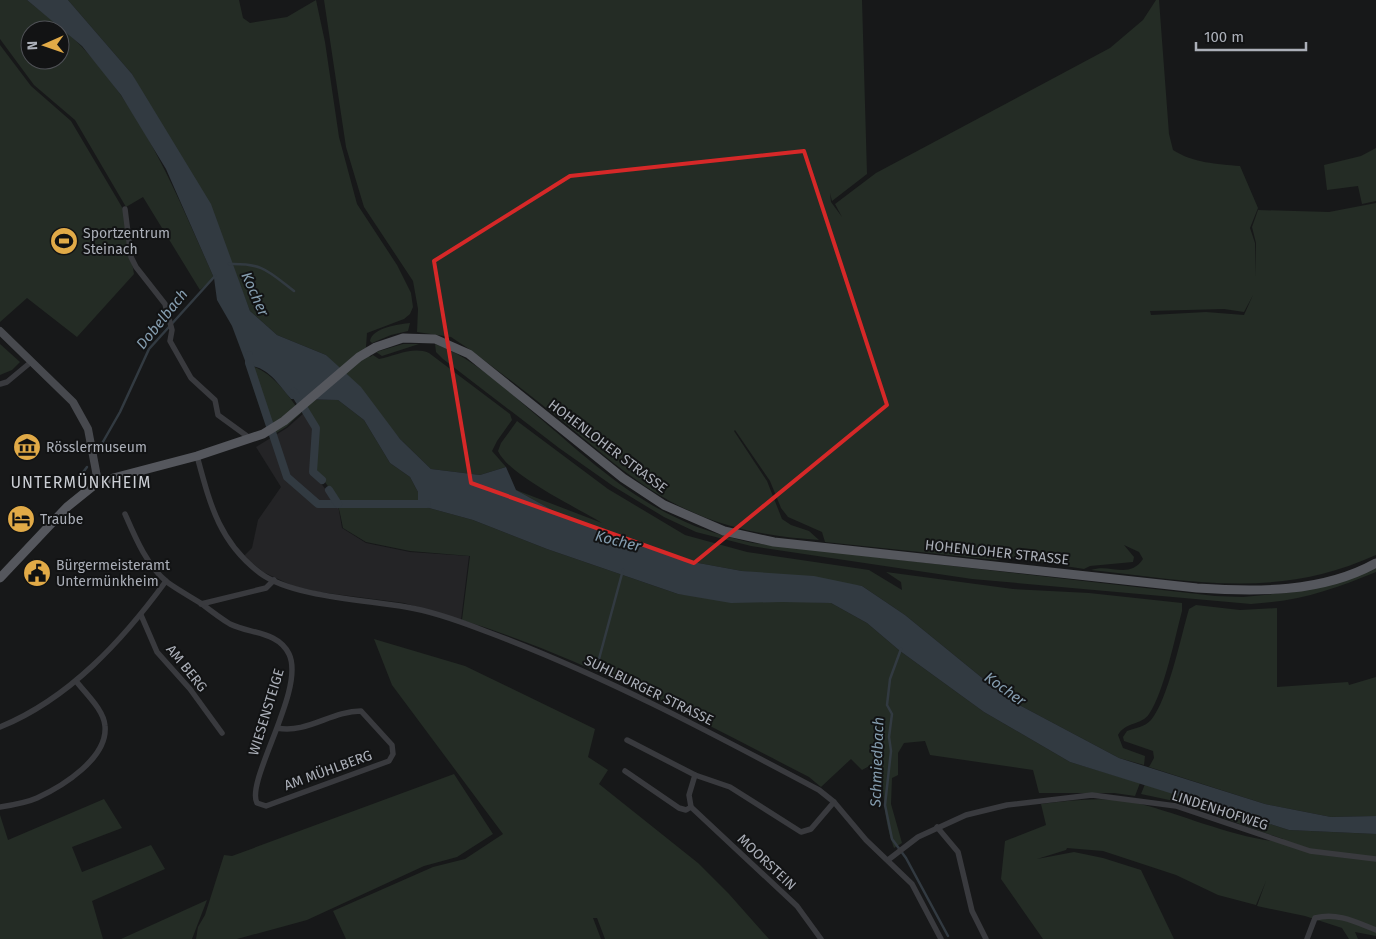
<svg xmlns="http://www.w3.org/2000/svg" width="1376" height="939" viewBox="0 0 1376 939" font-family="'Fira Sans',sans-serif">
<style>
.built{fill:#242426}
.green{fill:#242c25;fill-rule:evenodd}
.water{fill:#323a41}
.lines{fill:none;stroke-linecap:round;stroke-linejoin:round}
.stream{stroke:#323a41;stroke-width:2.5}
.canal{stroke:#323a41;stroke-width:8}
.minor{stroke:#393a3e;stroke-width:5.5}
.secondary{stroke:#47494e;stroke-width:8}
.primary{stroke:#55575d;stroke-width:9}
.marked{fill:none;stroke:#d62828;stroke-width:4;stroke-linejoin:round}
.labels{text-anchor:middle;stroke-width:4;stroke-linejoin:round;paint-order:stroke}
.poi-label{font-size:14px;fill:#abafb8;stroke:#121314;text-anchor:start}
.street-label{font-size:14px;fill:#abafb8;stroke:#121314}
.water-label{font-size:15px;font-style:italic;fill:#859daf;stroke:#121314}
.quarter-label{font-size:16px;letter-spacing:1px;fill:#cbced4;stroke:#121314}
</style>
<rect width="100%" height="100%" fill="#171819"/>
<path class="built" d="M305,412L315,429L312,472L338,505L342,528L366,543L410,552L469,556L461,620L404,603L319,592L293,586L263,572L244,556L252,548L258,520L281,487L256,447L287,428Z"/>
<g class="green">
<path d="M0,0H27C45,15 66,30 82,47C144,112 178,197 214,278L200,290L143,197L126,207L75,120L34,85L0,39ZM30,30H60V60H30Z"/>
<path d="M68,0H239L243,18L250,23L287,17L316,0L325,42L339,137L357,204L397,265L411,293L413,307L410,314L404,319L367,333L366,347L370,357L373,355L379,359C395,356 413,346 429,353L510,414L512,420L497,441L492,451L506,467L480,475L431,469L400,439L326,355L277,335L250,311L234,270L132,74Z"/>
<path d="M324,0H862L867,174L832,201L830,193L831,202L842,217L835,204L876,173L1110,48L1143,20L1156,0H1159L1169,134L1173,150C1193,163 1217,164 1240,166L1258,208L1250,228L1255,243V277L1256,243L1252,227L1258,210L1329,212L1376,203V555C1276,600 1194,581 1091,570C1110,563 1129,580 1143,559L1139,552L1124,545L1134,557L1133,562L1090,566L1084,569L1008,557L996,560L825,542L822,532L788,517L781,508L770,481L735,430L734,431L767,481L782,519L791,525L809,531L819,540C777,537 736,531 697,514C645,493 603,454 560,419C530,395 500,372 469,349L451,337L417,332L418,309L413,281L364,207L346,147ZM1253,295L1244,315L1206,312L1151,315L1150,311L1224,309L1244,312Z"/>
<path d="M0,45L31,86L71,121L116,197L123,209L134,274L77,337L27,298L0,322Z"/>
<path d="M1376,148V201L1362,204L1358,186L1327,190L1324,165L1361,156Z"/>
<path d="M410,323L408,331L391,335L372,343L370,341C372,328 399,324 410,323Z"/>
<path d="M0,344L20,362L12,370L0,375Z"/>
<path d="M403,344H419L382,356L376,352Z"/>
<path d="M435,344C472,357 506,389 535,414C579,451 624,494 677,518C701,530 727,537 753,543L1215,596L1243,597L1294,592L1376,568V572C1332,590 1300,601 1251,604L972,579L751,546L696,532L664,517L613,486L559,448L443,359L436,352Z"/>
<path d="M249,365C274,373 286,393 301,413L286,427L273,435L259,386Z"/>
<path d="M300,400H338L364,420L390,463L410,477L418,492V505L473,520L547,549L678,594L831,603L867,623L900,651L984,712L1070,762L1140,783L1135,796L1114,793H1039L1033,770L930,755L925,741L904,743L898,753V775L892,778L891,804L902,843L894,848C883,819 883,789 882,759L862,770L851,759L821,787L809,777C696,719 584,658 462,620L470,556L410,551L366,542L343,528C338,501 335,492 315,471L318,426Z"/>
<path d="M517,421L608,489L685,535L747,552L869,570L902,590L901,582L886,572L1013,589L1089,593L1182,603V611C1175,637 1164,692 1149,714C1142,725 1125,722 1118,735L1123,748L1145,756L1144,765L1119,758L1008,699L905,615L862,586L742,571L682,560L565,517L516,490L602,523C578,508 509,476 498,451L501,443Z"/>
<path d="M1196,605L1240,610L1277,608V687L1348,682L1349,685L1376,677V816L1331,817L1265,804L1149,767L1154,758L1153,751L1124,741L1123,737L1127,731C1135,728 1145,727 1151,720C1168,700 1181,636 1189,609Z"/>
<path d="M374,639L465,666L595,729L588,757L608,770L599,784L698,863L729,894L769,939H605L597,918H593L601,939H346L333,911L433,867L465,859L503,834L392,685Z"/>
<path d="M454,774L493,834L457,857L424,866L307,920L237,939H196L198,927L205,915L224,855L232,856Z"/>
<path d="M1145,784L1289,830L1376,834V936L1355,932L1358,939H1349L1342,928L1305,916L1257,906L1266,881L1256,905L1218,895L1176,875L1103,851L1067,848L1066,850L1037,859L1074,852L1103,858L1141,870L1174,939H1043L1001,879L1005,841L1046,825L1041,804C1073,800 1105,796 1137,803C1185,815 1233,838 1282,842L1283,839L1174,801L1141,794Z"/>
<path d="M104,799L122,828L72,847L82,872L151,845L165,869L92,901L103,939H0V815L8,840Z"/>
<path d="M207,900L192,939H121Z"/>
</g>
<path class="water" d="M27,0H68L132,74L211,204L250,311L277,335L326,355L361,387L400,439L431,469L480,475L506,467L516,490L565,517L682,560L742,571L814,576L862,586L905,615L1008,699L1119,758L1265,804L1331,817L1376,816V834L1289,830L1070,762L984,712L900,651L867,623L831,603L782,602L731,603L678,594L547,549L473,520L418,505V492L410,477L390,463L364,420L338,400L291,399C279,385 267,365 247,366L232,326L217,300L214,278L166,169L121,95L82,46Z"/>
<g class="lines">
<g class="stream">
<path d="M229,264C263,263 268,271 294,291"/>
<path d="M100,447L120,412L149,349L215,276"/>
<path d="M76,482L87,467"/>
<path d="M901,649L890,679L887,705L892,714L889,737L891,751L885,805L892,839L906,858L948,936"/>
<path d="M596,670L623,570"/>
</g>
<g class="canal">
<path d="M249,355V363L287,477L318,504H427"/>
<path d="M294,392L316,428L313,472L322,480"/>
<path d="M329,490L338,504"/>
</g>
<g class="minor">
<path d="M125,209L131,257L136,267L165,304L172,330L170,341L191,378L215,400L218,415L251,439"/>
<path d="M0,384L7,382L31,362"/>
<path d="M197,456C210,504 219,542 260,573C292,597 366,600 406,607C431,611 462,622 485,631C601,674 710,732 819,790L834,802L866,840L912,884L941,939"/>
<path d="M125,514C135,537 147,566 167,582C178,590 191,597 202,604C211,611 220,618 230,624C250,634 278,631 289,654C306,689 245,781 257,803L266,806L389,761L393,754L392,745L361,711C331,711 307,734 277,728"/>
<path d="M201,604L266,588L274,580"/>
<path d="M141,615L157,652L190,689L222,733"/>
<path d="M0,727C69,699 123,640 166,581"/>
<path d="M627,740L695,775"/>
<path d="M625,771L679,808L686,810L691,807"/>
<path d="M0,807C13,805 26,803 37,798C63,786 108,758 105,726C104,710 86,694 76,681"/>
<path d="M937,827L958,852L972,911L986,939"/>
<path d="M888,860L918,837L966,815L1007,805L1092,795L1176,806L1310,851L1376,859"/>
<path d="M821,939L797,906L691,807L689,795L695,775L730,787L801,832L811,829L834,802"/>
<path d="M1307,939L1315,918C1337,912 1356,922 1376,930"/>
</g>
<path class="secondary" d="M0,331L73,402L88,429L98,482"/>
<path class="primary" d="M0,578L67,507L98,482L197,456L263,434L284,421L359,357L376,347L403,338L435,339L469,354L623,478L664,505L724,531L774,542L1197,588C1257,592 1322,593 1376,563"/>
</g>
<path class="marked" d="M804,151L887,405L694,563L471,483L434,261L570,176Z"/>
<defs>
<g id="stadium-disc" transform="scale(1.4375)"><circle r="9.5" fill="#e1aa47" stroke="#121314"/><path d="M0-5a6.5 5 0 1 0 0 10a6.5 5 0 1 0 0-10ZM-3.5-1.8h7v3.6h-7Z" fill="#111"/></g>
<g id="museum-disc" transform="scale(1.4375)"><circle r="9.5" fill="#e1aa47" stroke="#121314"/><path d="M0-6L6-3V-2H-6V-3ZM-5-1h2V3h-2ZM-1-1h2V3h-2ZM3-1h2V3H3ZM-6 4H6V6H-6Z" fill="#111"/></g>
<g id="hotel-disc" transform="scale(1.4375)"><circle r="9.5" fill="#e1aa47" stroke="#121314"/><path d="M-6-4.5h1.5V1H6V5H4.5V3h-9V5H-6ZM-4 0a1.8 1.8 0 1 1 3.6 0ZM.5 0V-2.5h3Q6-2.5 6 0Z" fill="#111"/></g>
<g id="civic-disc" transform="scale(1.4375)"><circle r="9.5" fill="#e1aa47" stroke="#121314"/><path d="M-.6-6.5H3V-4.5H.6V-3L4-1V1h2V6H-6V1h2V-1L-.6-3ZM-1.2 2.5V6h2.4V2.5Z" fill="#111"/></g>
</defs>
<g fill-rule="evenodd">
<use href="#stadium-disc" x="64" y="241"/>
<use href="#museum-disc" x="27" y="447"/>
<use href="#hotel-disc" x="21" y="519"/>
<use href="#civic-disc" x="37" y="573"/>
</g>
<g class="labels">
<g class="poi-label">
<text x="83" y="238">Sportzentrum<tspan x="83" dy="16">Steinach</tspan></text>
<text x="46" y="452">Rösslermuseum</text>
<text x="40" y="524">Traube</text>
<text x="56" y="570">Bürgermeisteramt<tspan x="56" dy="16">Untermünkheim</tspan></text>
</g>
<g class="street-label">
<text transform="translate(608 446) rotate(37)" y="5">HOHENLOHER STRASSE</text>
<text transform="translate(997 552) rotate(6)" y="5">HOHENLOHER STRASSE</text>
<text transform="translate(187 668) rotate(51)" y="5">AM BERG</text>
<text transform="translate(649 690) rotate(26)" y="5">SUHLBURGER STRASSE</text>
<text transform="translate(266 712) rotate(-73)" y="5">WIESENSTEIGE</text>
<text transform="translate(328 770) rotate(-20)" y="5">AM MÜHLBERG</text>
<text transform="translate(1220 810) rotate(18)" y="5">LINDENHOFWEG</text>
<text transform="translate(767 862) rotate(43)" y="5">MOORSTEIN</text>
</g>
<g class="water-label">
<text transform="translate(255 294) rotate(66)" y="5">Kocher</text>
<text transform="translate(162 319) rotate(-51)" y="5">Dobelbach</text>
<text transform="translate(618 541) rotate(14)" y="5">Kocher</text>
<text transform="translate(1005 689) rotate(36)" y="5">Kocher</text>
<text transform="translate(877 762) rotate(-88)" y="5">Schmiedbach</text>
</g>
<g class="quarter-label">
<text x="81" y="488">UNTERMÜNKHEIM</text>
</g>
</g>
<g transform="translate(45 45) rotate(268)"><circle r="24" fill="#121314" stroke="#4f5156"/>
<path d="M0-4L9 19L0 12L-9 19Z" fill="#e1aa47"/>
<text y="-8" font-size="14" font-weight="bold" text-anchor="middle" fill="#abafb8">N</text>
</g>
<path d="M1196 42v8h110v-8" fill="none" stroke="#abafb8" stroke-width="2.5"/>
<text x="1204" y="42" font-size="15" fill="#abafb8" stroke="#121314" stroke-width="4" paint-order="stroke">100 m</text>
</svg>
